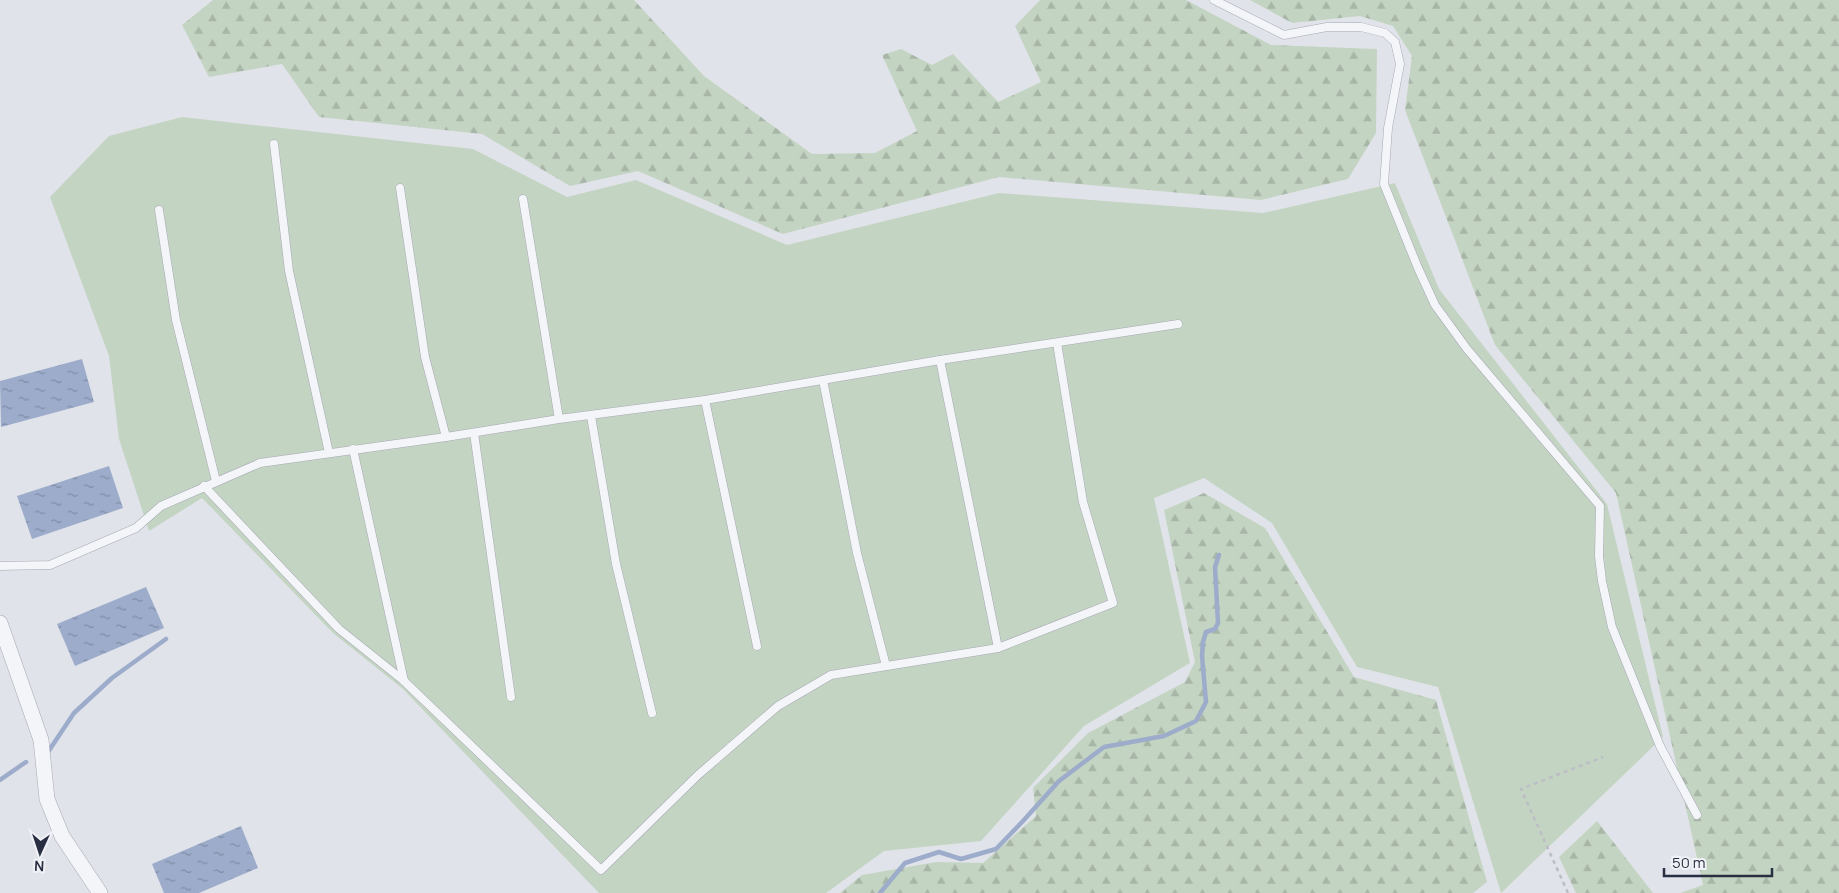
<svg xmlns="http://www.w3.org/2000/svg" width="1839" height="893" viewBox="0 0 1839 893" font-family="Manrope,sans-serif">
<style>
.forest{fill:url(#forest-firs)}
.garden{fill:#c4d4c2}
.water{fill:url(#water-ripples)}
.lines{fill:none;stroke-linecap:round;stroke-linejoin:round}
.stream{stroke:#9cacca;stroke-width:4.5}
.lane-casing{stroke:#a6a9b4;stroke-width:9}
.street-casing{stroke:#a6a9b4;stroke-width:16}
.path{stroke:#bbbec5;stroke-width:2.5;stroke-dasharray:4 4;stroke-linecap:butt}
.lane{stroke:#f4f5f8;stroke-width:8}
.street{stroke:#f4f5f8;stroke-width:15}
</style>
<defs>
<pattern id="forest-firs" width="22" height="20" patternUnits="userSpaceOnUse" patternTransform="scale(1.25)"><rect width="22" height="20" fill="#c4d4c2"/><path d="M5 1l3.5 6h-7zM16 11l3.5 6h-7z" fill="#a8b6a8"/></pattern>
<pattern id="water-ripples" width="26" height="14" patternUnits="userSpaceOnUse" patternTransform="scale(1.25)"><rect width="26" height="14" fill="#9cacca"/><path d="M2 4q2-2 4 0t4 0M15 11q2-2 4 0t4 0" fill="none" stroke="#7f8ca6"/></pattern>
</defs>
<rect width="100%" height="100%" fill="#e1e3ea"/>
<g class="forest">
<path d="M213,0H634L704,76L812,154L875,153L917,131L882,55L901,49L932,65L953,54L998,102L1041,82L1015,26L1040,0H1186L1271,45L1377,49L1376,133L1348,179L1261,200L999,177L783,234L638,171L570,186L482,134L319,117L282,64L209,77L182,25Z"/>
<path d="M1250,0H1839V893H1680L1703,885L1616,493L1495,345L1405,110L1412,56L1393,26L1360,16L1292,23Z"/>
<path d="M1204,493L1265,528L1354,677L1436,700L1487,882L1473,893H840L862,875L936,862L983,863L1036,816L1033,788L1088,733L1185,682L1195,662L1164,510Z"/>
<path d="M1597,821L1653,893H1576L1559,857Z"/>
</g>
<path class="garden" d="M182,117L473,149L567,197L636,180L787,245L999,193L1263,213L1395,183L1439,289L1607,504L1663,737L1501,893L1438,687L1357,667L1272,523L1204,478L1154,498L1190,663L1084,726L981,841L884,851L826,893H599L403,689L333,633L202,498L149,531L119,439L109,356L50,197L109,136Z"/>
<g class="water">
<path d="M82,359L94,402L1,427L0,381Z"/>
<path d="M109,466L123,508L32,539L17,496Z"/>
<path d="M146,587L164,628L75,666L57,624Z"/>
<path d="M241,826L258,868L199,893H164L152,864Z"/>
</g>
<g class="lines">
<g class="stream">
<path d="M48,752L74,713L112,678L166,639"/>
<path d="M0,780L26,762"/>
<path d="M880,893L905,863L939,852L961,859L996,849L1023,821L1059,781L1104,747L1164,736L1196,721L1206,702L1202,656L1203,642L1206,632L1215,629L1218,623L1215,567L1219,555"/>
</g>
<g class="lane-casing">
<g id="lane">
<path d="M1214,0L1284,35L1327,27H1361L1385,33L1395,42L1400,64L1388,128L1384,184L1418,268L1435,305L1467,349L1600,506L1599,556L1602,581L1612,627L1660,746L1697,815"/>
<path d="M274,144L289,271L329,453"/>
<path d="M400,188L425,357L446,437"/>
<path d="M523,199L559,419"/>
<path d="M159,210L176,320L216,481"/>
<path d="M940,360L998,648"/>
<path d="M823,380L857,553L886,666"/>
<path d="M705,400L757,646"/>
<path d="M591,416L616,564L652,713"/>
<path d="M474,433L511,697"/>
<path d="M353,449L404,681"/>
<path d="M204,486L339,629L404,681L601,870L698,775L778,706L831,675L998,648L1113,603L1083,502L1057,343"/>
<path d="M0,566L50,565L136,528L161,506L260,463L446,437L559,419L705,400L940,360L1178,324"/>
</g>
</g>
<g class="street-casing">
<path id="street" d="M0,623L41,740L47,799L62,836L100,893"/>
</g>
<path class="path" d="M1568,893L1521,789L1603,757"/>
<use href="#lane" class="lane"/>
<use href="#street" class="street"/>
</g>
<g transform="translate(40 853) rotate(183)" stroke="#f1f2f7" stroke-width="4" paint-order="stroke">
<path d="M0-4L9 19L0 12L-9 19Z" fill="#292f42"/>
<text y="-8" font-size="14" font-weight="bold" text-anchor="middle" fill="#292f42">N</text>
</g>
<path d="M1664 868v8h108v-8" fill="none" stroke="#292f42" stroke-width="2.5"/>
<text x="1672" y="868" font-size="15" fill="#292f42" stroke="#f1f2f7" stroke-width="4" paint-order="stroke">50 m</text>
</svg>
